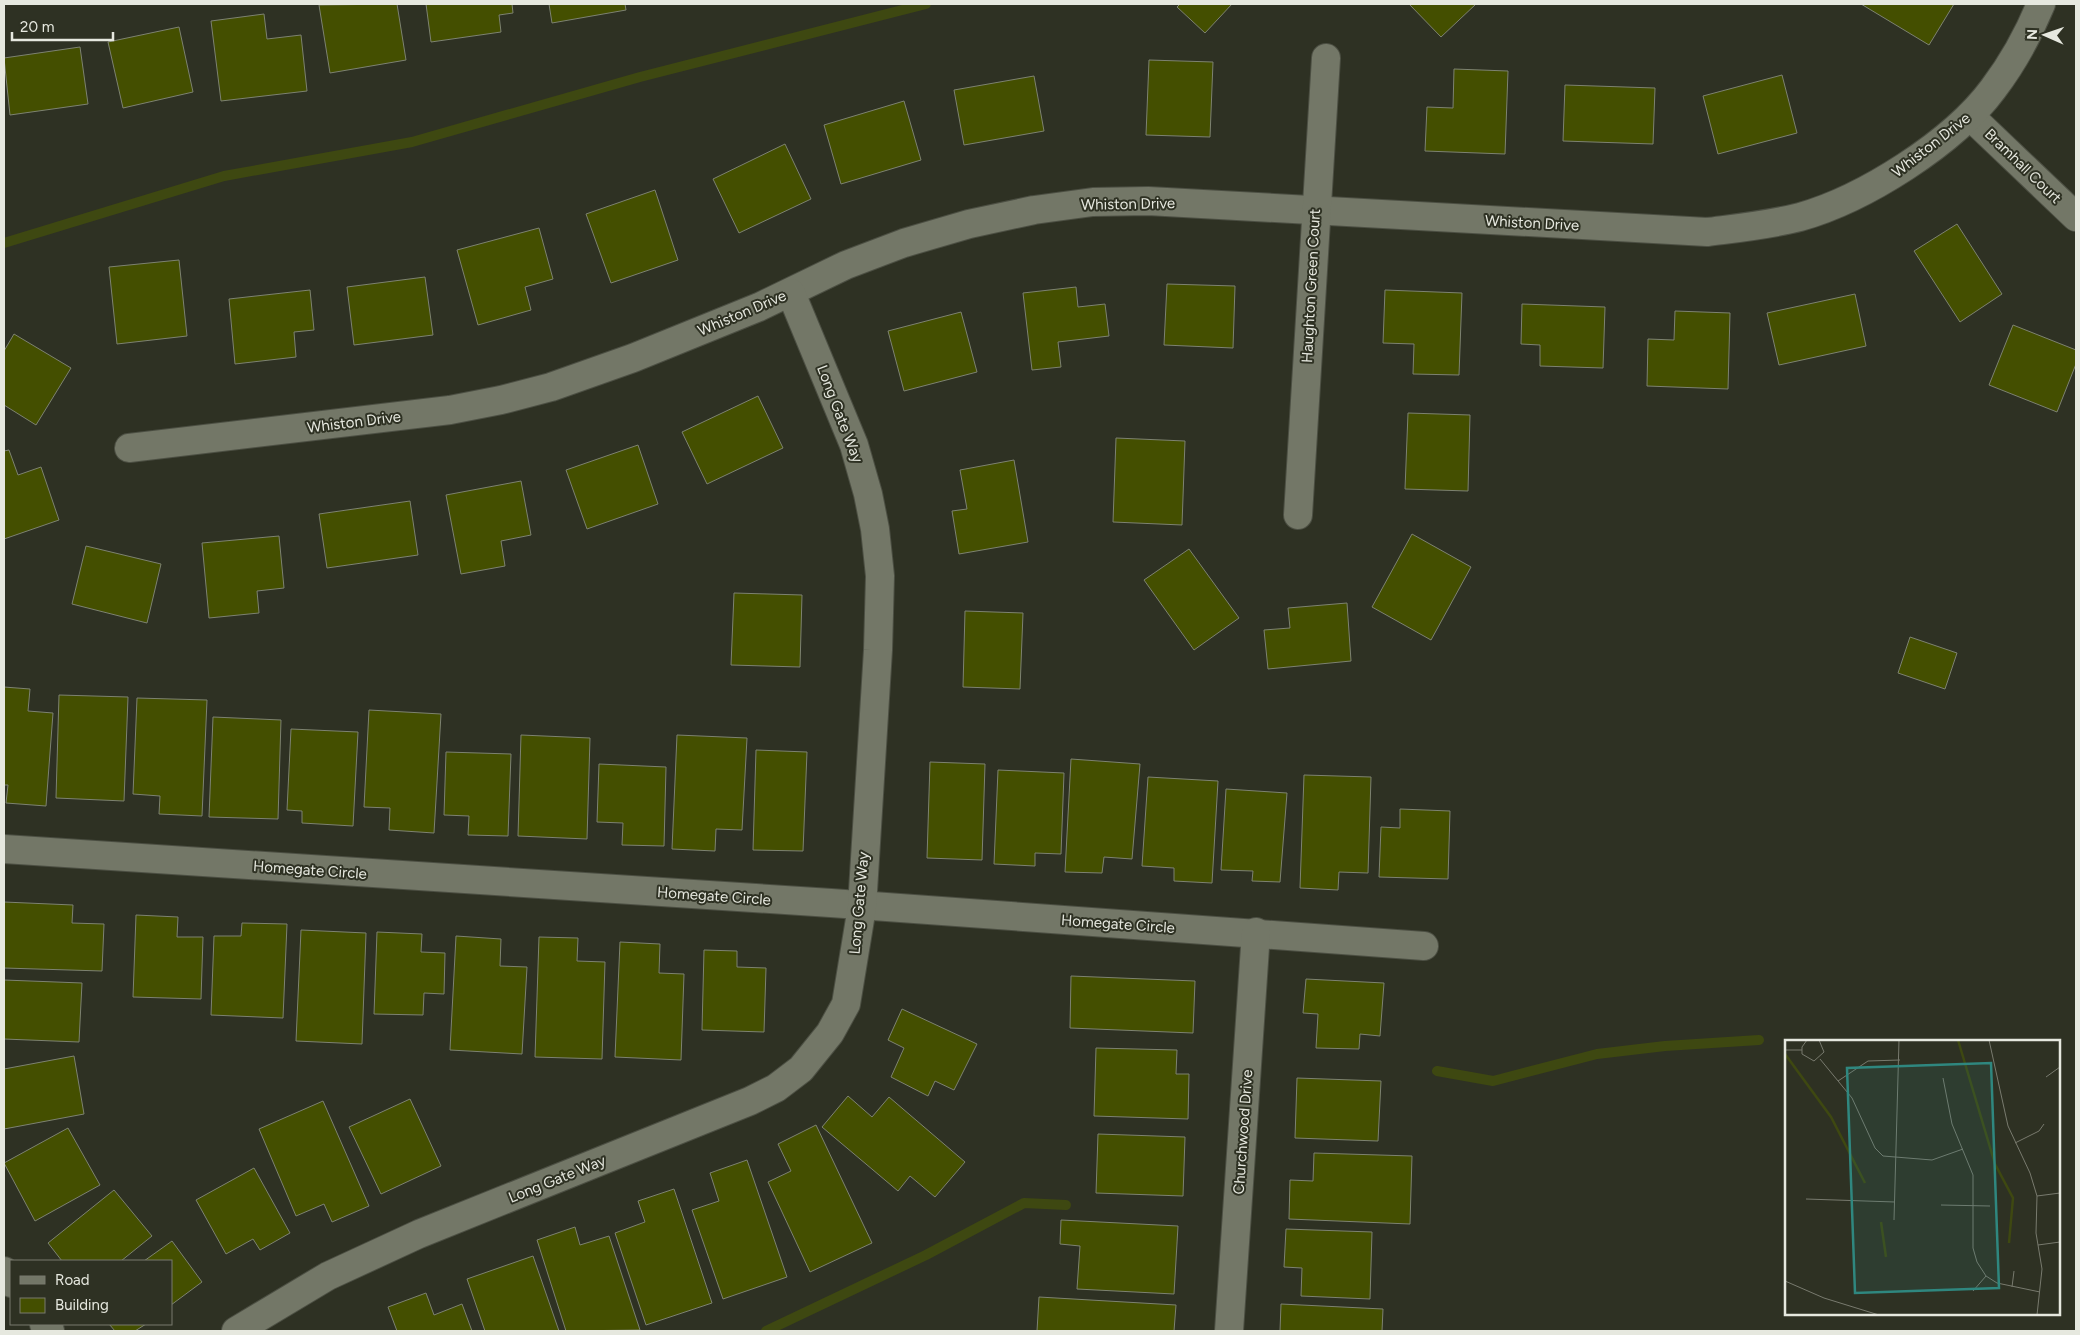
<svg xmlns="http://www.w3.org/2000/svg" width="2080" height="1335" viewBox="0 0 2080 1335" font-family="Figtree,sans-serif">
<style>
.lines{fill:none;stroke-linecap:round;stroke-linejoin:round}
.stream{stroke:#3e4811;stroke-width:10}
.building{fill:#444f00;stroke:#7d8271}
.minor-casing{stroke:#4c4f43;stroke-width:30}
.minor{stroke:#737767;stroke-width:28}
.labels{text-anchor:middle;stroke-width:4;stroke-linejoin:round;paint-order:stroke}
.street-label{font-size:15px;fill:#e6e8df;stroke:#2e3123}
.inset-river{fill:none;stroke:#3e4811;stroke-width:2.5}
.inset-road{fill:none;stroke:#787a6e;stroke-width:1}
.view{fill:#2f877f;fill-opacity:0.15;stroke:#2f877f;stroke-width:2.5}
.inset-edge{fill:none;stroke:#e6e8df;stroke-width:2.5}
</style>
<rect width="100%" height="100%" fill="#2e3123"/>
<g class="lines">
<g class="stream">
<path d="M4,243L224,176L412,142L640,77L926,4"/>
<path d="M1437,1071L1493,1081L1597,1054L1665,1046L1759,1040"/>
<path d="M766,1331L926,1255L1024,1203L1066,1205"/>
</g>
</g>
<g class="building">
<path d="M397,4L406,60L330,73L319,5Z"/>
<path d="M426,4H512L513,13L499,15L501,32L431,42Z"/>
<path d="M549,4H625L626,10L552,23Z"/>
<path d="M1180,4H1232L1205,33L1177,7Z"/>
<path d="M1409,4H1476L1441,37Z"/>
<path d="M1861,4H1954L1929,45Z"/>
<path d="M264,14L267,39L301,35L307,91L221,101L211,21Z"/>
<path d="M179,27L193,92L123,108L108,42Z"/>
<path d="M80,47L88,104L10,115L4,58Z"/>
<path d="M1149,60L1213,62L1210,137L1146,135Z"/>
<path d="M1454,69L1508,71L1505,154L1425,151L1427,107L1453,108Z"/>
<path d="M1782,75L1797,133L1718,154L1703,96Z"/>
<path d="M1034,76L1044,131L964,145L954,90Z"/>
<path d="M1565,85L1655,88L1653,144L1563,141Z"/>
<path d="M904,101L921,160L841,184L824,125Z"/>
<path d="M785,144L811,199L739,233L713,179Z"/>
<path d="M655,190L678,260L611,283L586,214Z"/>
<path d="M1957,224L2002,294L1960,322L1914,251Z"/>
<path d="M539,228L553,279L525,287L531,310L478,325L457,250Z"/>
<path d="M179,260L187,336L117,344L109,267Z"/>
<path d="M425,277L433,335L354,345L347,287Z"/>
<path d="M1167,284L1235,286L1233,348L1164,345Z"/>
<path d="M1076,287L1078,307L1105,304L1109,336L1058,342L1061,367L1032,370L1023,293Z"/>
<path d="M310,290L314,330L294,332L296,357L235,364L229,299Z"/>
<path d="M1385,290L1462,293L1459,375L1413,374L1414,344L1383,343Z"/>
<path d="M1855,294L1866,346L1779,365L1767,313Z"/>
<path d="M1522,304L1605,307L1603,368L1540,366V345L1521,344Z"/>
<path d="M1675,311L1730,313L1728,389L1647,386L1648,339L1674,340Z"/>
<path d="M961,312L977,372L904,391L888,331Z"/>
<path d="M2013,325L2076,350V364L2057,412L1989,385Z"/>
<path d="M14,334L71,368L36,425L4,405V351Z"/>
<path d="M758,396L783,448L707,484L682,432Z"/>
<path d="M1408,413L1470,415L1468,491L1405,489Z"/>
<path d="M1116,438L1185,441L1182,525L1113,522Z"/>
<path d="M638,445L658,504L587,529L566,470Z"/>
<path d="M9,450L18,475L41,467L59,520L4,539V451Z"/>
<path d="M1014,460L1028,542L959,554L952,511L967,509L960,470Z"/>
<path d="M521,481L531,535L501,541L505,566L461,574L446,495Z"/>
<path d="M410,501L418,555L327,568L319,514Z"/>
<path d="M1412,534L1471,567L1431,640L1372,607Z"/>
<path d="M279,536L284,588L257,591L259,613L209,618L202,543Z"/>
<path d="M86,546L161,564L147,623L72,604Z"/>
<path d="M1189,549L1239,618L1194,650L1144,580Z"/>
<path d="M734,593L802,595L800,667L731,665Z"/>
<path d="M1347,603L1351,661L1268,669L1264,630L1290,628L1288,608Z"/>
<path d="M965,611L1023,613L1020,689L963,687Z"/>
<path d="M1910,637L1957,653L1945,689L1898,673Z"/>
<path d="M4,687L30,689L28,711L53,713L46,806L6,803L8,785H4Z"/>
<path d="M59,695L128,697L124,801L56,798Z"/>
<path d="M137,698L207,700L202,816L159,814L160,796L133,794Z"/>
<path d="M369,710L441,714L434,833L389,830L390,808L364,807Z"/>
<path d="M213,717L281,720L278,819L209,817Z"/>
<path d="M291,729L358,732L353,826L302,823V811L287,810Z"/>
<path d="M521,735L590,738L587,839L518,836Z"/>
<path d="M677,735L747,738L742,830L716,829L715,851L672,849Z"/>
<path d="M756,750L807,752L803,851L753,850Z"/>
<path d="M446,752L511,754L508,836L468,835L469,816L444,815Z"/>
<path d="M1071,759L1140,764L1132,859L1104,857L1102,873L1065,872Z"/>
<path d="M930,762L985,764L982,860L927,858Z"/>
<path d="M599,764L666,767L664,846L622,845L623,823L597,822Z"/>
<path d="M998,770L1064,773L1061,854L1035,853V866L994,864Z"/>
<path d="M1304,775L1371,777L1368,873L1339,872L1338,890L1300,888Z"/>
<path d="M1148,777L1218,781L1212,883L1174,881V868L1142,866Z"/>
<path d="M1226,789L1287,793L1280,882L1252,881L1253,871L1221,870Z"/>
<path d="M1400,809L1450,811L1448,879L1379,877L1381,827L1400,828Z"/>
<path d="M4,902L73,905L72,923L104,924L102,971L4,968Z"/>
<path d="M136,915L178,917L177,937H203L201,999L133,997Z"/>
<path d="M242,923L287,924L283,1018L211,1015L214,936H241Z"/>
<path d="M301,930L366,933L362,1044L296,1041Z"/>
<path d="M377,932L422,934L421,952L445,953L444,994L424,993L423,1015L374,1014Z"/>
<path d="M456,936L501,939L500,966L527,967L522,1054L450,1050Z"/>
<path d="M539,937L578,938L577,961L605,962L602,1059L535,1057Z"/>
<path d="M620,942L660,944L659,973L684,974L681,1060L615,1057Z"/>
<path d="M704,950L737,951V967L766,968L764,1032L702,1030Z"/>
<path d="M1071,976L1195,981L1193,1033L1070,1028Z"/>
<path d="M1306,979L1384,983L1380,1036L1360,1034L1359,1049L1316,1048L1318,1014L1303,1013Z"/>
<path d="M4,980L82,983L79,1042L4,1039Z"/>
<path d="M902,1009L977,1044L954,1090L935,1081L928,1096L891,1077L904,1048L888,1040Z"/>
<path d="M1096,1048L1177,1050L1176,1074H1189L1188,1119L1094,1116Z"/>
<path d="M74,1056L84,1114L4,1129V1069Z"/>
<path d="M1297,1078L1381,1081L1378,1141L1295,1138Z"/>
<path d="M848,1096L872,1117L889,1097L965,1162L935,1197L910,1176L898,1191L822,1127Z"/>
<path d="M410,1099L441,1166L381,1194L349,1127Z"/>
<path d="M323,1101L369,1206L332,1222L324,1204L296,1216L259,1129Z"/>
<path d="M816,1125L872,1243L810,1272L768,1182L791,1171L778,1144Z"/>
<path d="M68,1128L100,1185L35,1221L4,1163Z"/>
<path d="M1098,1134L1185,1137L1183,1196L1096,1193Z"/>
<path d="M1314,1153L1412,1156L1410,1224L1289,1219L1290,1180L1313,1181Z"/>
<path d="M747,1160L787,1277L723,1299L692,1210L719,1201L710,1173Z"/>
<path d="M254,1168L290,1233L260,1250L253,1239L226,1254L196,1200Z"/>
<path d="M674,1189L712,1303L646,1325L615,1233L645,1222L638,1201Z"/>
<path d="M114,1190L152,1236L121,1261H62L48,1243Z"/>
<path d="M1061,1220L1178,1226L1174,1294L1077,1289L1080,1246L1060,1244Z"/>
<path d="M575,1227L580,1245L609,1236L640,1330L566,1331L537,1240Z"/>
<path d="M1286,1229L1372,1232L1370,1299L1301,1296L1302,1268L1284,1267Z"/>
<path d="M172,1241L202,1282L171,1305V1261H144Z"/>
<path d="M533,1256L559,1331H485L467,1279Z"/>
<path d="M426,1293L434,1315L462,1304L472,1331H397L388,1307Z"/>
<path d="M1039,1297L1176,1305L1174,1331H1037Z"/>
<path d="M1281,1304L1383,1309L1382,1331H1280Z"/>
<path d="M109,1324H146L135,1331H115Z"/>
</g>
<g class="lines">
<g class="minor-casing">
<g id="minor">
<path d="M1970,116L2076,217"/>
<path d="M129,448L450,410L501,400L551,387L633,358L759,307L846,265L904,243L969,224L1034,210L1093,202L1148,201L1707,232C1738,228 1769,225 1800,217C1864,199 1953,143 1993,89C2012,64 2029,33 2041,4"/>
<path d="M1298,515L1326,58"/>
<path d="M4,849L831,903L1424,946"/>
<path d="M4,1271L11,1283"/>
<path d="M44,1324L50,1331"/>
<path d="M236,1331L328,1276L419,1234L750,1101L776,1088L801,1069L830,1033L846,1004L862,907L878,650L880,576L875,529L868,494L854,445L791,293"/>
<path d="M1229,1331L1256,932"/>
</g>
</g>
<use href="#minor" class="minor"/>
</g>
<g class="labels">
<g class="street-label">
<text transform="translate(1931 145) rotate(-38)" y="5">Whiston Drive</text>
<text transform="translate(2023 166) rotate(44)" y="5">Bramhall Court</text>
<text transform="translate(1128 204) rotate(-1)" y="5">Whiston Drive</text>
<text transform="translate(1532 223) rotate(3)" y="5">Whiston Drive</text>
<text transform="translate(1311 286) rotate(-87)" y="5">Haughton Green Court</text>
<text transform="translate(742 313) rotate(-23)" y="5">Whiston Drive</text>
<text transform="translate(840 414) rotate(69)" y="5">Long Gate Way</text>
<text transform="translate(354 422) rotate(-7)" y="5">Whiston Drive</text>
<text transform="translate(310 870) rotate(4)" y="5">Homegate Circle</text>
<text transform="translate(714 896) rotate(4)" y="5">Homegate Circle</text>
<text transform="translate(859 903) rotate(-85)" y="5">Long Gate Way</text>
<text transform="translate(1118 924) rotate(4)" y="5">Homegate Circle</text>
<text transform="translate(1243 1132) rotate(-86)" y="5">Churchwood Drive</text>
<text transform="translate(557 1179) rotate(-22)" y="5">Long Gate Way</text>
</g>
</g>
<g transform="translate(1785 1040)">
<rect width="275" height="275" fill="#2e3123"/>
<path class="inset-river" d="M173,0L210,124L228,158L224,203M0,14L46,77L80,143M96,182L101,217"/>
<path class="inset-road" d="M22,0L17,7V14L29,21L39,12L34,0M204,0L223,86L245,133L252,156L251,193L257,229L252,275M0,10H17M35,19L67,58L90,108L98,116L147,120L178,109M261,37L275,27M158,38L167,84L188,135V208L192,222L201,236L212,243L255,252M53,41L83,21L115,20M230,103L254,91L259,84M252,156L275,153M21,159L110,162M156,165L205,166M109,180L114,0M253,205L275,202M0,241L39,258L94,275M227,247L229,231M188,251L201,236"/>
<path class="view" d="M206,23L214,248L70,253L62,28Z"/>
<rect width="275" height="275" class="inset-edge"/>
</g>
<rect width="2080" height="1335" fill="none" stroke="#e6e8df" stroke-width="10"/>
<rect x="10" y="1260" width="162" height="65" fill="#2e3123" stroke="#787a6e"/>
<rect x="20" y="1276" width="25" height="8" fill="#737767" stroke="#787a6e"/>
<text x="55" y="1285" font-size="15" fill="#e6e8df">Road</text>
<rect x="20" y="1298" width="25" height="15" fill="#444f00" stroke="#787a6e"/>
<text x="55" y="1310" font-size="15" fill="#e6e8df">Building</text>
<g transform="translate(2045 35) rotate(272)" stroke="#2e3123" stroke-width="4" paint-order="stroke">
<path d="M0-4L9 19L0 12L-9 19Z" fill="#e6e8df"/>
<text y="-8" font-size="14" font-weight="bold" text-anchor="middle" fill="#e6e8df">N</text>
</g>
<path d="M12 32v8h101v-8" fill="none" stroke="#e6e8df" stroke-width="2.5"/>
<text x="20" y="32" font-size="15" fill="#e6e8df" stroke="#2e3123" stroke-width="4" paint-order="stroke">20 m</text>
</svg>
